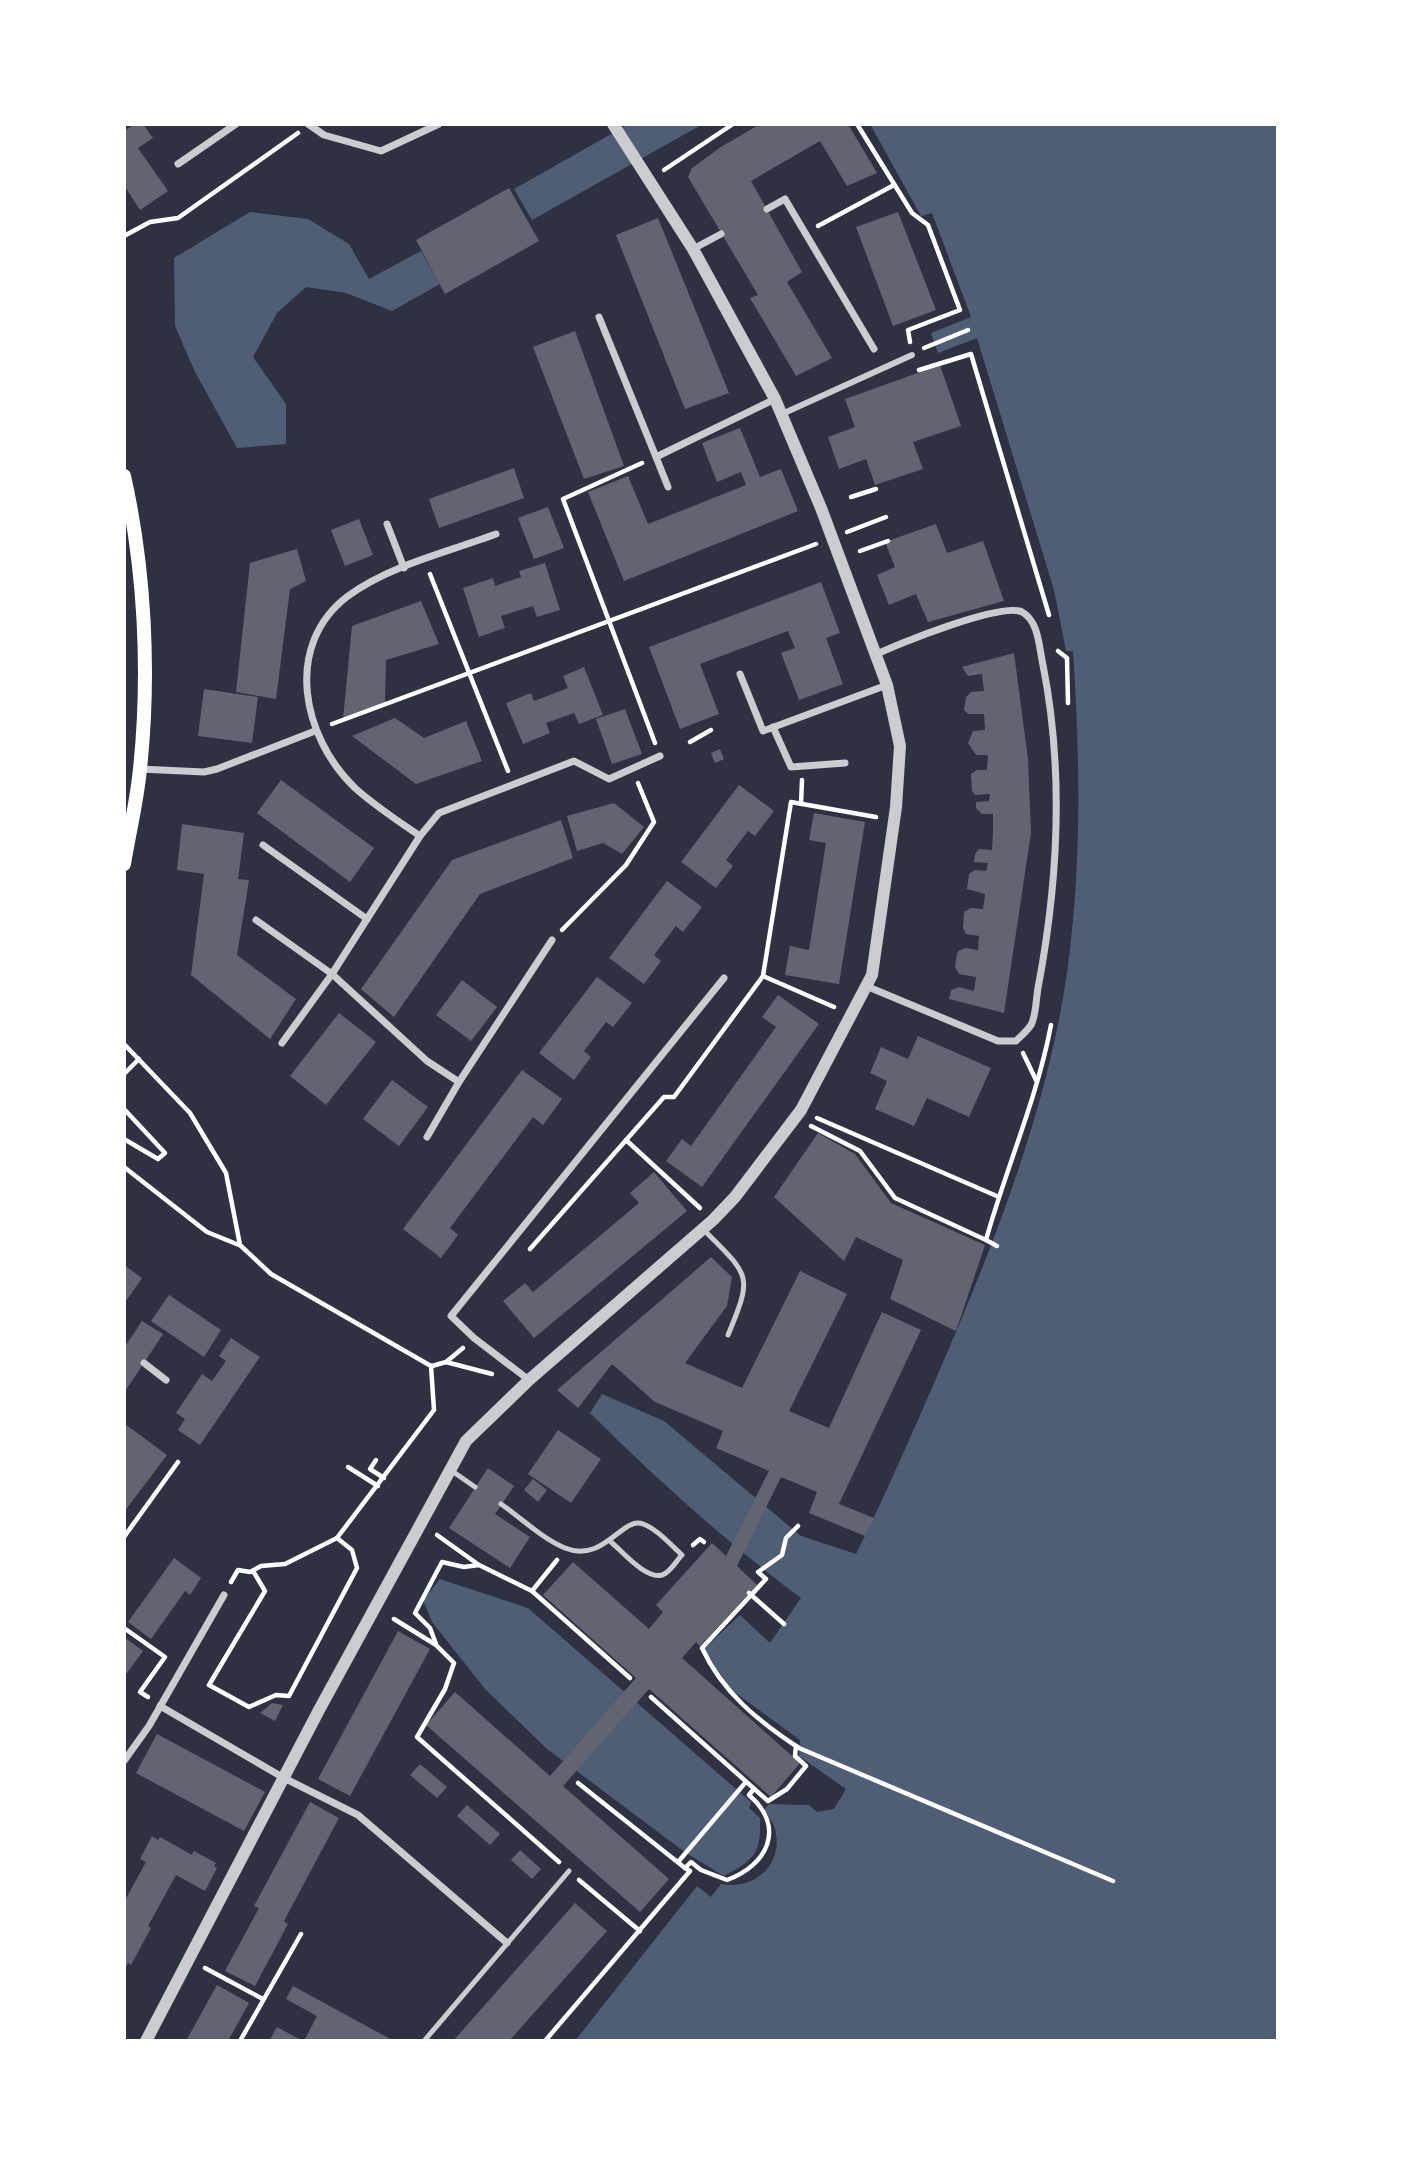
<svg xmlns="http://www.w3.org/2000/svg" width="1402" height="2165" viewBox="0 0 1402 2165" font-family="Mulish,sans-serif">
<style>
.water{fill:#4f5d75}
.building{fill:#626471}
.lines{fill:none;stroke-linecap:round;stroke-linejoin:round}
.path{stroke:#fff;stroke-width:4.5}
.service{stroke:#caccd0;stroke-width:5}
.pedestrian{stroke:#caccd0;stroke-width:6}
.minor{stroke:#caccd0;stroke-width:7}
.tertiary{stroke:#caccd0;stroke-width:12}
.secondary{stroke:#fff;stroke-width:14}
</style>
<rect width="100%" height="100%" fill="#2d3142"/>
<g class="water">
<path d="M629,124H703L532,220L514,189Z"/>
<path d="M870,124H1278V2041H575L697,1886L711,1897L721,1884C755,1891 784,1864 775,1829C774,1823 767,1816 764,1810L769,1804L809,1805L817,1812L834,1809L846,1789L799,1756L800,1740L729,1688L704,1649L740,1615L770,1643L801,1598C726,1542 656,1479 590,1413L602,1394L664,1421L801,1536L856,1554C883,1500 907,1445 931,1390C989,1257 1046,1117 1067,973C1082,866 1080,758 1073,651H1066L1054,590L977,338L938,353L931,333L971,317L932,213L921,216Z"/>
<path d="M250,212L308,219L349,244L369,279L421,251L440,284L392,311L346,293L306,287L277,313L253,357L286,404V444L237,448L195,372L175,326L174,258Z"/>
<path d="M440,1579L528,1608L751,1802L749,1808L760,1818C761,1854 755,1859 724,1876L686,1853L547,1749L485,1689L432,1622L423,1600Z"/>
</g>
<g class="building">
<path d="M135,124H143L153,138L138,148L168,191L140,210L124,185V131Z"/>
<path d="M760,124H848L877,173L847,186L820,141L751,181L802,272L787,282L832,358L796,376L750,298L758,295L688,177L692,168L721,147Z"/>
<path d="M509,188L539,241L445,294L416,240Z"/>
<path d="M898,212L936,310L893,326L856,227Z"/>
<path d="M658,218L729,393L685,409L616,235Z"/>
<path d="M575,331L624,466L584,479L533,347Z"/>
<path d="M940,365L961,426L913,442L923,469L875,485L866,459L839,469L828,437L855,427L845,399Z"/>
<path d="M740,428L760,477L781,469L798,511L624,581L588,492L628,476L648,524L746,485L741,472L717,482L702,443Z"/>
<path d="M514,468L524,498L439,528L429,499Z"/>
<path d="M548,507L564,548L534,559L518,518Z"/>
<path d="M359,519L373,555L345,566L331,530Z"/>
<path d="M936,524L947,553L983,541L1004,601L928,622L916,594L889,605L877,575L895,567L885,542Z"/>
<path d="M297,549L306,581L290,589L276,699L236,692L250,563Z"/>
<path d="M545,563L560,610L537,617L533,606L501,616L505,628L479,637L463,588L493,578L495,586L521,577L519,571Z"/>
<path d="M821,582L840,633L826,638L843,684L799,700L781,653L795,648L788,631L700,664L719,714L680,729L649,647Z"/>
<path d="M421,601L439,644L386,660L385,704L343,719L352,626Z"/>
<path d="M1014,653L1028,759L1031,833L1004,1013L949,999L951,990L959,987L974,991L976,977L959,974L955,967L956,959L958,951L966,948L978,950L979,936L966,934L963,928L964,912L971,908L983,909L985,894L967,889L969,874L975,870L986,871L988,863L974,862L975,854L979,849L992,850L993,831V814H982L976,808V802L989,801L990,794L975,795L972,791L971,774L977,770H987L988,755H976L968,743L973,731L985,730L984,714H968L964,710L966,697L971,692L984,691L982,674L968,676L962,667Z"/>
<path d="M584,667L603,715L579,724L574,713L546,723L550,733L523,744L506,703L531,693L534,701L568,688L563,676Z"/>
<path d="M204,689L258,697L252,743L198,736Z"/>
<path d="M625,709L642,754L612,764L596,719Z"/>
<path d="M395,718L424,738L466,721L482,761L416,784L352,736Z"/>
<path d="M720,749L724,759L715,763L711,753Z"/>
<path d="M281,780L374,848L350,882L257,813Z"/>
<path d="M739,785L774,811L755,836L748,831L726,860L733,866L716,888L681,862Z"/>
<path d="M614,803L644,827L622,854L603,843L577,851L567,816Z"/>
<path d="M814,813L865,822L839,984L785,975L790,946L809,950L826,843L809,840Z"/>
<path d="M561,820L573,858L480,894L394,1017L361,989L452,860Z"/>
<path d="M182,824L244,833L238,879L249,880L237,955L296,999L270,1039L191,975L204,874L177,870Z"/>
<path d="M667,881L702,907L683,932L676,926L654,955L661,961L644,984L609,958Z"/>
<path d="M597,977L632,1003L613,1027L606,1022L584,1051L591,1057L574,1080L539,1053Z"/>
<path d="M462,980L497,1007L471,1041L436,1015Z"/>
<path d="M778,995L819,1024L702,1187L666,1161L682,1139L691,1146L776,1027L762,1017Z"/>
<path d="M339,1013L376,1042L326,1105L290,1076Z"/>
<path d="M918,1036L991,1068L969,1117L927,1098L914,1126L875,1109L887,1081L870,1073L881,1047L908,1059Z"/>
<path d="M522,1070L562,1099L543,1125L533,1117L450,1228L458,1235L441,1258L403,1229Z"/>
<path d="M392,1080L428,1107L399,1146L363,1119Z"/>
<path d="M818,1133L855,1154L891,1203L985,1245L956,1331L890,1299L903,1260L856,1237L844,1261L774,1197Z"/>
<path d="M654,1172L687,1211L534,1338L503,1301L525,1283L533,1292L639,1203L630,1193Z"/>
<path d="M711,1257L732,1277L727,1306L685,1363L742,1388L800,1271L847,1294L789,1411L829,1428L882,1312L921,1330L839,1504L874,1518L865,1536L809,1513L817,1492L781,1477L737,1566L757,1585L700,1646L696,1642L682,1658L800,1763L771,1797L649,1689L563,1786L669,1879L640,1912L426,1725L455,1692L550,1776L636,1678L543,1595L573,1562L649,1629L663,1612L656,1605L712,1543L726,1556L769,1471L716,1448L723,1431L655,1402L612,1364L578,1408L557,1390Z"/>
<path d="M124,1265L142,1278L124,1304Z"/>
<path d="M169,1295L221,1330L204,1357L151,1321Z"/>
<path d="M142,1321L163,1334L124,1393V1348Z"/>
<path d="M231,1338L260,1357L200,1445L178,1430L185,1419L176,1413L202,1374L212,1381L226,1361L219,1356Z"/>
<path d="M125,1424L167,1455L124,1512V1426Z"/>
<path d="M558,1430L601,1459L571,1503L528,1474Z"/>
<path d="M488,1468L514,1486L495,1514L530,1537L510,1568L449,1528Z"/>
<path d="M533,1479L547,1490L538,1502L524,1490Z"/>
<path d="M174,1558L201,1578L190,1595L185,1591L151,1639L128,1622Z"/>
<path d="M398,1631L430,1649L350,1796L318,1779Z"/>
<path d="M124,1637L143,1651L124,1677Z"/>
<path d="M272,1703L283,1705L275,1721L260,1713Z"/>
<path d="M157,1734L265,1792L244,1831L136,1773Z"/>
<path d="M420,1764L447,1787L437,1798L410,1775Z"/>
<path d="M310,1802L339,1818L284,1921L288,1924L255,1986L225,1971L259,1908L254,1906Z"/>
<path d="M467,1805L500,1834L490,1845L457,1816Z"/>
<path d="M152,1836L158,1840L160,1837L192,1855L194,1851L216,1863L214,1866L217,1868L205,1891L176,1875L148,1926L151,1928L131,1965L128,1963L124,1970V1902L146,1862L140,1859Z"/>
<path d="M520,1850L541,1869L532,1879L511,1860Z"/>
<path d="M575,1903L607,1931L509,2041H453Z"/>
<path d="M217,1985L249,2003L228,2041H186Z"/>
<path d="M293,1986L394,2041H304L317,2016L286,1999Z"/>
<path d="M277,2027L303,2041H269Z"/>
</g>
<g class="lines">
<g class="path">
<path d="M857,124L912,213L928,225L960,310L908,330L910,342"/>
<path d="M664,170L733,124"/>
<path d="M818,226L894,185"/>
<path d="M124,236L150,222L178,218L298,133"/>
<path d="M924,348L968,330"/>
<path d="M919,370L971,354L1049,615"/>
<path d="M642,463L563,499L655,743"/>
<path d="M851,497L876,489"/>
<path d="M847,532L886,517"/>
<path d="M860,551L888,541"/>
<path d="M430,574L508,771"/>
<path d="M1058,651L1067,658L1068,703"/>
<path d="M332,724L816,544"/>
<path d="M690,742L711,730"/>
<path d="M801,804L802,780"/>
<path d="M562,930L626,865L654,822L638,783"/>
<path d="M763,976L834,1007"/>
<path d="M124,1044L190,1113L226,1173L240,1245L271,1274L431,1366"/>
<path d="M1023,1053L1036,1080"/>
<path d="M124,1074L139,1059"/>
<path d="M124,1109L165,1153L158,1159L124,1139"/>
<path d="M817,1118L999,1197"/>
<path d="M811,1126L860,1151L895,1198L986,1240C1006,1168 1037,1099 1051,1025"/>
<path d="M626,1140L700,1208"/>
<path d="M124,1167L207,1232L239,1245"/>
<path d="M986,1240L997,1246"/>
<path d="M530,1249L664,1097H674L763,976L791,802L876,817"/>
<path d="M446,1362L492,1374"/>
<path d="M432,1366L446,1362L463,1348"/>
<path d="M376,1460L370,1469L384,1478"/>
<path d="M348,1467L378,1486"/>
<path d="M798,1526L786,1538L782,1555L758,1572L766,1579L702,1648C723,1693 758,1721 799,1748L1113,1881"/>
<path d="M124,1537L178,1462"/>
<path d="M693,1545L700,1539L704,1542"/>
<path d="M479,1565L532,1591L557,1560"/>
<path d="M253,1571L265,1591L209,1685L249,1707L276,1695L289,1696L357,1568L352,1550L337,1538"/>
<path d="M231,1582L238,1570L250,1572L261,1566L285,1564L337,1538L434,1410L431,1366"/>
<path d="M532,1591L630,1678"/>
<path d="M749,1593L784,1624"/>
<path d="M394,1619L436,1645L454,1663L445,1689L417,1737L559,1862"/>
<path d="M124,1628L165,1657L140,1692L148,1697"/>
<path d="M436,1644L430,1628L415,1613L442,1562L464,1567L479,1565L437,1535"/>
<path d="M651,1697L768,1801L787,1789L806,1766L795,1756L796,1746"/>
<path d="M578,1783L685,1868"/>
<path d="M678,1862L745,1783"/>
<path d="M685,1868L691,1862L701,1870L727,1880C768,1865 786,1827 749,1795L753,1790"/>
<path d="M579,1880L640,1931"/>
<path d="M205,1968L263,1999"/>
<path d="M240,2041L301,1934"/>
<path d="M545,2041L690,1871L685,1868"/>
</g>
<g class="service">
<path d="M703,1229C749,1276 754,1273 728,1335"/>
<path d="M452,1471L475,1487"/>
<path d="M501,1504C521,1518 543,1539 565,1548C604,1564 623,1515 643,1524C657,1529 671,1545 682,1555C676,1561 670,1573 662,1575C646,1580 622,1551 611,1542"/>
<path d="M424,2041L569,1871"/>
</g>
<path class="pedestrian" d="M782,414L912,355"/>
<g class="minor">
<path d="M308,124L324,135L381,151L439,124"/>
<path d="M178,164L236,124"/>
<path d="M767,209L785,199L874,349"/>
<path d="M693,249L721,234"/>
<path d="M599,317L656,457L775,399"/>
<path d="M656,457L668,487"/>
<path d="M387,524L404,568"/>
<path d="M496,534C448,552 390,565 348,596C283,645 302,737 355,788C375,806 398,821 420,836L439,813L574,761L609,779L660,756"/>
<path d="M740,674L763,731L887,685"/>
<path d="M773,727L791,767L845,763"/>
<path d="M140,769L204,772L217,769L315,731"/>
<path d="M263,845L367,919"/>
<path d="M256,920L332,974L427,1061L459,1082L552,940"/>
<path d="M866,986L998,1041H1016C1021,1036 1027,1031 1031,1025C1036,1016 1036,999 1038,988C1058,883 1064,771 1043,665C1039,648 1039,621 1022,612C1002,602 897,644 875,655"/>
<path d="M282,1043L332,974L420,836"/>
<path d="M427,1137L459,1082"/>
<path d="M144,1363L166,1380"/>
<path d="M529,1380L474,1338L451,1316L724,978"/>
<path d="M160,1706L284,1778L358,1815L507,1943"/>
<path d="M124,1761L149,1726L224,1595"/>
</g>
<path class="tertiary" d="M146,2041L319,1710L466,1441L529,1380L713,1220L735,1197L801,1110L872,975L896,807L900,746L887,685L821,508L775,399L693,249L613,124"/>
<path class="secondary" d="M124,476C145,569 150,674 140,769C137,801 129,833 124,864"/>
</g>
<rect width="1402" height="2165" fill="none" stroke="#ffffff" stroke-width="252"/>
</svg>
